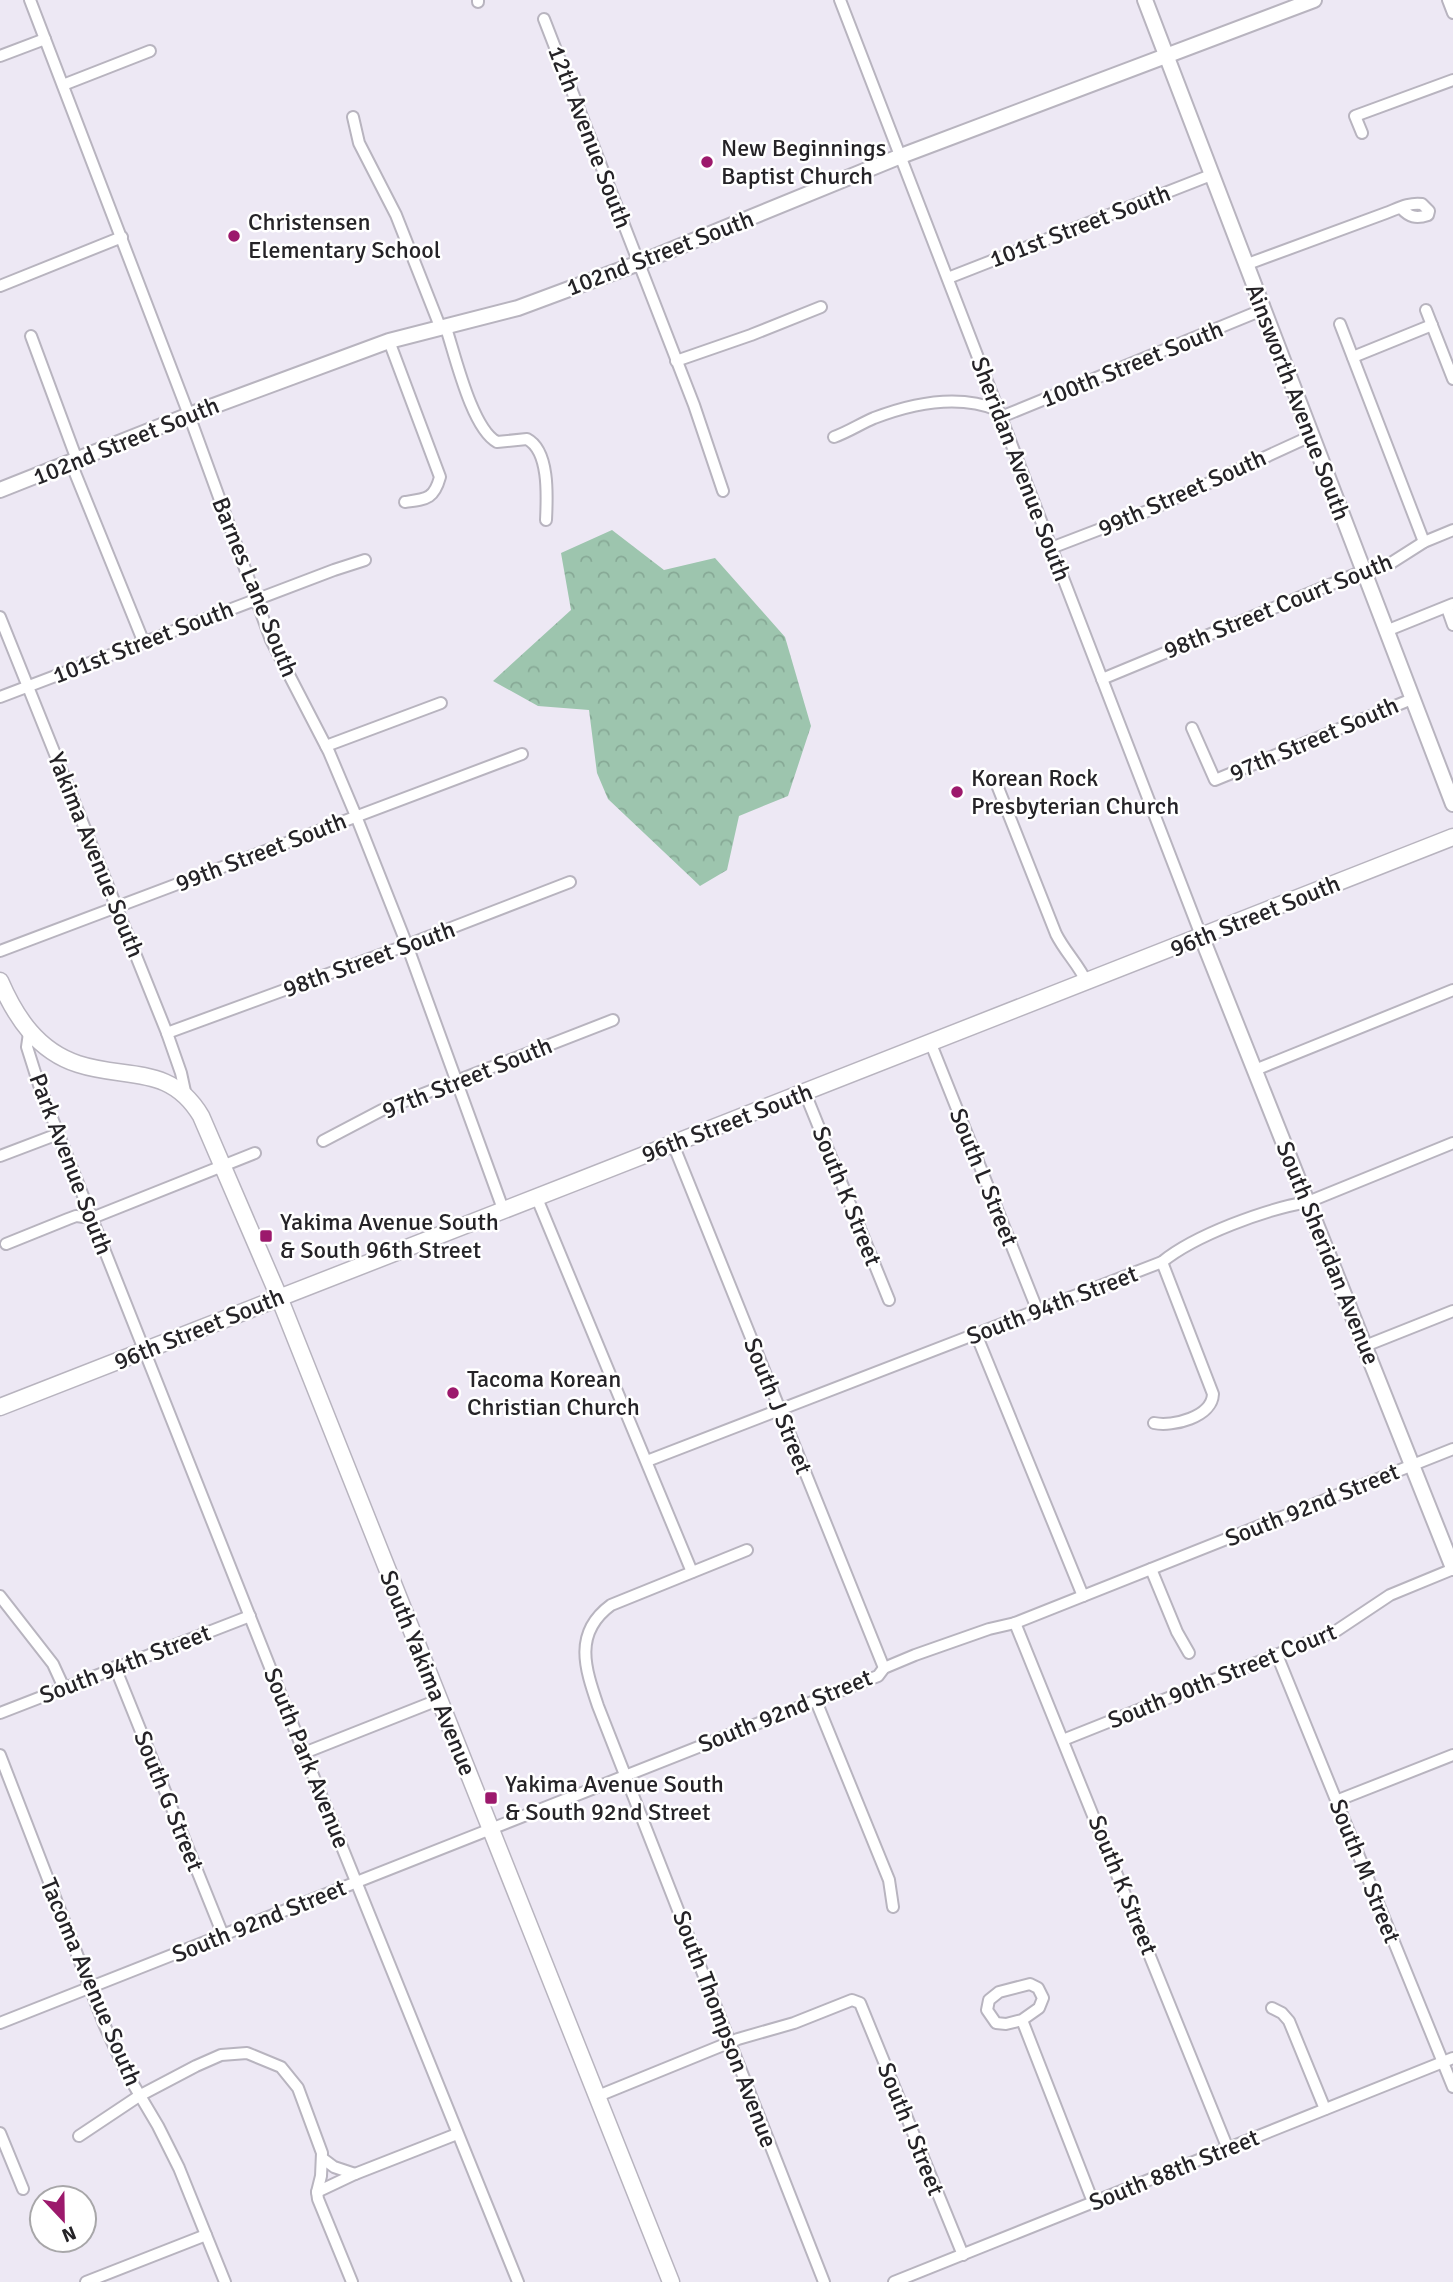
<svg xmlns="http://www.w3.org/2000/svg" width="1453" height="2282" viewBox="0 0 1453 2282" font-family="Signika,sans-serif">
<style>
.forest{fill:url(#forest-crowns)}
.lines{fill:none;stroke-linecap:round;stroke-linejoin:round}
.minor-casing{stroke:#b8b4bf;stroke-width:14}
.tertiary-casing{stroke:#b8b4bf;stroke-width:18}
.secondary-casing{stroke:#b8b4bf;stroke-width:19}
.minor{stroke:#fff;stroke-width:10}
.tertiary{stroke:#fff;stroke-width:14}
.secondary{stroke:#fff;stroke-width:16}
.poi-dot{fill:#9c196c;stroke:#fff;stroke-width:2.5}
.labels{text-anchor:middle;stroke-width:5;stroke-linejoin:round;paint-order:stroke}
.street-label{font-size:24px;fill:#252327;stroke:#fff}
.poi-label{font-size:24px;fill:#252327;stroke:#fff;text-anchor:start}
</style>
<defs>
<pattern id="forest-crowns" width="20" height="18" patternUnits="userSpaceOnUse" patternTransform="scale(1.75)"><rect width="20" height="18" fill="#9dc5ae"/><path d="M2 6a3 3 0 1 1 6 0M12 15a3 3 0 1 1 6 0" fill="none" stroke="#87a996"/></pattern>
</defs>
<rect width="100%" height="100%" fill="#ede8f4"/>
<path class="forest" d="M612,530L664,570L715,558L785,637L811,726L788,796L739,816L727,870L700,886L608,799L597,773L589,710L538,706L493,681L571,610L561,553Z"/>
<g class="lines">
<g class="minor-casing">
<g id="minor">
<path d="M30,0L189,415L271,640L329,752L356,816L407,945L503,1209"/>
<path d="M478,0V2"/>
<path d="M840,0L1202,938"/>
<path d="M1448,0L1453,13"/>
<path d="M544,19L694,405L723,491"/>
<path d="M0,56L45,39"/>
<path d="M63,85L150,51"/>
<path d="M353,117L359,143L396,215L441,329"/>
<path d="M1362,133L1355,116L1453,80"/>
<path d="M1245,265L1386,213C1397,209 1409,202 1422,204L1429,211L1428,215C1416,219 1409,217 1401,208"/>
<path d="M948,278L1211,175"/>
<path d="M0,286L122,237"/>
<path d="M1426,310L1453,379"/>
<path d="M1340,324L1424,542"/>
<path d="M446,328C455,355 472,429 497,442L527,439C550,451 547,498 546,520"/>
<path d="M31,336L77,460"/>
<path d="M389,341L440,477C434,499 427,499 405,502"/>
<path d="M1353,357L1432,325"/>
<path d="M676,361L751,335L821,307"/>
<path d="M1001,417L1262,310"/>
<path d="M834,437C848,432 860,424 874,418C913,403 959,394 998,410"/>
<path d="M71,463L144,643"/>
<path d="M1051,548L1150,510L1311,436"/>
<path d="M1447,608L1453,625"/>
<path d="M0,617L167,1033L181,1073L186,1096"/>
<path d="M1386,631L1453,604"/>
<path d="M1102,679L1363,571L1391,563L1424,542L1453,530"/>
<path d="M0,697L334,570L365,560"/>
<path d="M1192,728L1215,780L1412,699"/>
<path d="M326,746L441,703"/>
<path d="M997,785L1056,934C1065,952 1079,965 1087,983"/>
<path d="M0,951L522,754"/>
<path d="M29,1033L27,1047L39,1085L304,1753L518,2282"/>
<path d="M167,1033L407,945L570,882"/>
<path d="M931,1044L1037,1309"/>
<path d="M1255,1070L1453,990"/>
<path d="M805,1093L889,1300"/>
<path d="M323,1141L382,1110L613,1020"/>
<path d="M673,1144L884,1668"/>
<path d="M0,1156L58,1134"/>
<path d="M536,1196L692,1572"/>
<path d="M6,1244L68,1219L76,1216L92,1218L255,1153"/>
<path d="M976,1334L1083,1596"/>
<path d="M1365,1346L1453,1311"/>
<path d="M1154,1423C1173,1427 1212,1417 1213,1394L1162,1262"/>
<path d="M647,1461L1162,1262C1195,1235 1266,1209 1308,1202L1453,1143"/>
<path d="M747,1550L611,1605C573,1633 585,1668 598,1706L824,2282"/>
<path d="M1151,1569L1177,1632L1189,1653"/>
<path d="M0,1596L53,1664L64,1688"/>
<path d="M1015,1623L1228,2149"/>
<path d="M1277,1655L1453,2087"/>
<path d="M115,1667L223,1935"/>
<path d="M816,1701L889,1880L893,1907"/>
<path d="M0,1713L250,1616"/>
<path d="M1063,1740L1336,1631L1390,1595L1453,1569"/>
<path d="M304,1753L438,1700"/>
<path d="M0,1755L104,2024L126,2072L158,2126L179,2168L225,2282"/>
<path d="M1336,1801L1453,1755"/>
<path d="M1272,2008L1282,2013L1289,2021L1325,2109"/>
<path d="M1022,2020L1006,2024L996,2023L987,2010L989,2000L999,1992L1030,1984L1038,1988L1043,1998L1039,2008L1022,2020L1093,2202"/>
<path d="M0,2023L878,1676L884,1668L915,1655L989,1629L1015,1623L1453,1449"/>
<path d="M598,2096L738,2039L794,2023L852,2000L860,2003L963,2255"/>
<path d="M0,2133L23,2189"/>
<path d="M79,2136L139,2096L196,2066L221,2055L247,2053L281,2067L298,2088L322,2153L321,2176L317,2192L318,2199L352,2282"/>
<path d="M322,2158L334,2167L355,2174"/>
<path d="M317,2192L355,2174L457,2134"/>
<path d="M86,2282L206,2235"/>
<path d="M894,2282L1453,2058"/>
</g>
</g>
<g class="tertiary-casing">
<g id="tertiary">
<path d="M1145,0L1453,804"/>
<path d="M0,490L189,415L389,341L518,308L639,263L901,156L1314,0"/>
<path d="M1202,938L1453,1568"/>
</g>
</g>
<g class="secondary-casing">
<g id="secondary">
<path d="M0,981C16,1018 38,1051 78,1064C127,1080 170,1064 201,1116L279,1297L671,2282"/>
<path d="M0,1407C484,1216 970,1031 1453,837"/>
</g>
</g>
<use href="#minor" class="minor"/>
<use href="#tertiary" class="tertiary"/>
<use href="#secondary" class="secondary"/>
</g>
<g class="poi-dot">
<circle cx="707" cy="162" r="7"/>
<circle cx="234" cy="236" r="7"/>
<circle cx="957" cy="792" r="7"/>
<rect x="259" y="1229" width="14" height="14" rx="3.5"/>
<circle cx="453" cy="1393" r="7"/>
<rect x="484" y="1791" width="14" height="14" rx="3.5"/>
</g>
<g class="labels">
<g class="street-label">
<text transform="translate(590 137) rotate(69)" y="8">12th Avenue South</text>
<text transform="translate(1080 226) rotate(-21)" y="8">101st Street South</text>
<text transform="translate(660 253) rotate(-21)" y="8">102nd Street South</text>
<text transform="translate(1132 364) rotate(-22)" y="8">100th Street South</text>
<text transform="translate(1298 402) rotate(69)" y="8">Ainsworth Avenue South</text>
<text transform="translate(126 441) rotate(-22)" y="8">102nd Street South</text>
<text transform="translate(1021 469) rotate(69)" y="8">Sheridan Avenue South</text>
<text transform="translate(1182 493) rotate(-24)" y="8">99th Street South</text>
<text transform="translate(255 587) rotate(68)" y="8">Barnes Lane South</text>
<text transform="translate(1278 606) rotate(-22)" y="8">98th Street Court South</text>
<text transform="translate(143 642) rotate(-21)" y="8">101st Street South</text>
<text transform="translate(1314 739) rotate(-23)" y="8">97th Street South</text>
<text transform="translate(261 852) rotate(-21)" y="8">99th Street South</text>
<text transform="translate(96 855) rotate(68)" y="8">Yakima Avenue South</text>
<text transform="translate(1255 916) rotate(-22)" y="8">96th Street South</text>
<text transform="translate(369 959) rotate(-20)" y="8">98th Street South</text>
<text transform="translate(467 1078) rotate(-22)" y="8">97th Street South</text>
<text transform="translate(727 1123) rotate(-21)" y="8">96th Street South</text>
<text transform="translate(71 1164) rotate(69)" y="8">Park Avenue South</text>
<text transform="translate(984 1177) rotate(68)" y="8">South L Street</text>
<text transform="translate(847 1196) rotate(68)" y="8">South K Street</text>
<text transform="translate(1328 1253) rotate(68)" y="8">South Sheridan Avenue</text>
<text transform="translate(1052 1305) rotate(-21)" y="8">South 94th Street</text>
<text transform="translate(199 1329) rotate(-22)" y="8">96th Street South</text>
<text transform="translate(778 1406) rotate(68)" y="8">South J Street</text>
<text transform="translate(1312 1505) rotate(-22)" y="8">South 92nd Street</text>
<text transform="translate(125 1664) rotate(-21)" y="8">South 94th Street</text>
<text transform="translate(428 1673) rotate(68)" y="8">South Yakima Avenue</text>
<text transform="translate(1222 1676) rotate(-22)" y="8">South 90th Street Court</text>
<text transform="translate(785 1711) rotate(-22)" y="8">South 92nd Street</text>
<text transform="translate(307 1758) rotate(68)" y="8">South Park Avenue</text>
<text transform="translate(169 1801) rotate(68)" y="8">South G Street</text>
<text transform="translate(1365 1871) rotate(68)" y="8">South M Street</text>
<text transform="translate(1123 1885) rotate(68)" y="8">South K Street</text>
<text transform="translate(259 1921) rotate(-22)" y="8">South 92nd Street</text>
<text transform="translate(91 1982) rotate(67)" y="8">Tacoma Avenue South</text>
<text transform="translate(725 2029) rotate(69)" y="8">South Thompson Avenue</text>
<text transform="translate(911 2129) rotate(68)" y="8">South I Street</text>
<text transform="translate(1174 2170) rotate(-22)" y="8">South 88th Street</text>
</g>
<g class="poi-label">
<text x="721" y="156">New Beginnings<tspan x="721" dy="28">Baptist Church</tspan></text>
<text x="248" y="230">Christensen<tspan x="248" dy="28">Elementary School</tspan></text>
<text x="971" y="786">Korean Rock<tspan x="971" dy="28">Presbyterian Church</tspan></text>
<text x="280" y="1230">Yakima Avenue South<tspan x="280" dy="28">&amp; South 96th Street</tspan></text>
<text x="467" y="1387">Tacoma Korean<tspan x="467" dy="28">Christian Church</tspan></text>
<text x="505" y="1792">Yakima Avenue South<tspan x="505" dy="28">&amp; South 92nd Street</tspan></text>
</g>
</g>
<g transform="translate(63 2219) rotate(158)"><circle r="33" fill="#ffffff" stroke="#a8a7a9" stroke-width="2"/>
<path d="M0-5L12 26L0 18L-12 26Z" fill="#9c196c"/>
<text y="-10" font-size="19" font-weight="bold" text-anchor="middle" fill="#252327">N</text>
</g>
</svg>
